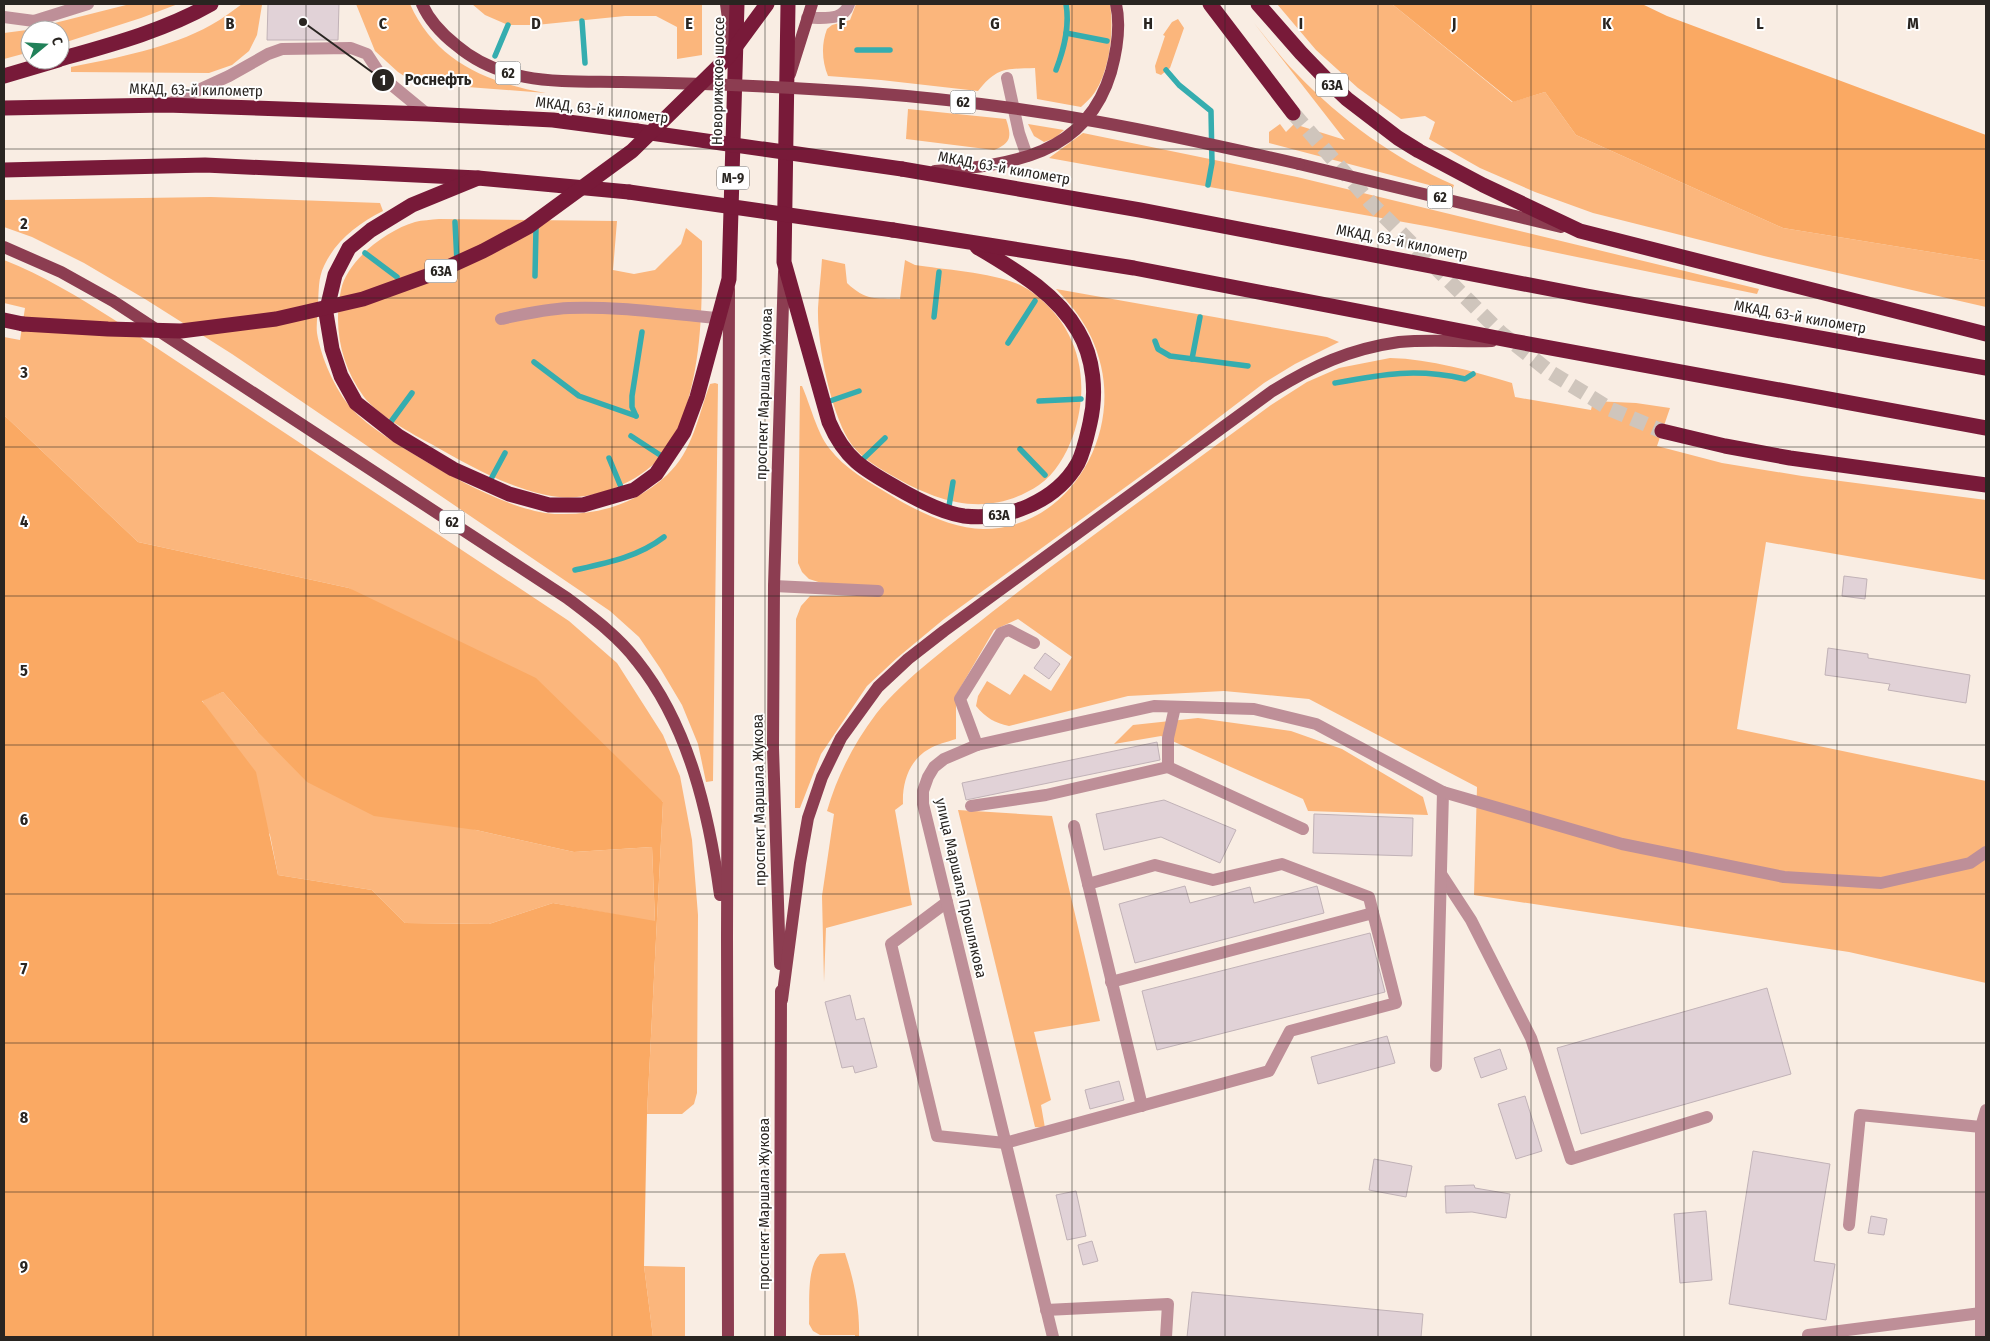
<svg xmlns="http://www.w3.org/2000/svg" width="1990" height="1341" viewBox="0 0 1990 1341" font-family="'Fira Sans Condensed',sans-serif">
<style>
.green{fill:#fbb67c}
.forest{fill:#faa963;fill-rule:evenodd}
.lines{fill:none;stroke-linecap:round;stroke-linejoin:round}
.stream{stroke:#35adaf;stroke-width:5.5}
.building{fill:#e1d2d7;stroke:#c1b2b7}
.highway-tunnel{stroke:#cfc5bc;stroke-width:15;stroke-dasharray:15 8;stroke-linecap:butt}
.minor{stroke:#be8f98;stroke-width:12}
.major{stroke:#8c3d51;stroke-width:12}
.highway{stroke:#781a39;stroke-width:15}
.major-bridge{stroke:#8c3d51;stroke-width:12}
.highway-bridge{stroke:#781a39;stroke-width:15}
.grid{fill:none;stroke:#292521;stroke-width:1;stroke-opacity:0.55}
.labels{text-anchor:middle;stroke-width:4;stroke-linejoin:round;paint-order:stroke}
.shield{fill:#fff;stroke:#696664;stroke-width:1}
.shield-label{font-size:14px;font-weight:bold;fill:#292521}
.street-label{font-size:15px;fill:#292521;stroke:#fff}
.grid-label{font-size:16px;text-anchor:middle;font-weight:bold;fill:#292521;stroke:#fff;stroke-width:4;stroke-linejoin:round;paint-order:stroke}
.leader{fill:none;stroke:#292521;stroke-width:2}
.callout-dot{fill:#292521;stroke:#fff;stroke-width:2}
.mark-label{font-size:15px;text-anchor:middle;font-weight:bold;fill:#fff}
.callout-label{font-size:16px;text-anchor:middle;font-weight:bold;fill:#292521;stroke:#fff;stroke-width:4;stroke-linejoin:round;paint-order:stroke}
</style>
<rect width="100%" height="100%" fill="#f9ede3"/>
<g class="green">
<path d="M130,4H178L141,18L60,44V30H30V52L4,59V33L27,30Z"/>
<path d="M242,4L262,5L257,35L249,51L232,65L209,73L71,72V67C116,58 170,48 211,25C222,19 232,11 242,4Z"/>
<path d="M356,4H410C435,61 488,83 546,93L415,83L398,72L375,51Z"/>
<path d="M472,4H702V55L677,59V27L656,16H625L536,25H508L485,15Z"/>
<path d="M856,4H1110C1114,31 1110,69 1095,92C1091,98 1086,102 1081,107L1037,99L1035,68C1006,69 997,67 978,91L881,80L828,76C822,61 821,45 827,29L832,25L850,20Z"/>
<path d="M1277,4H1392L1512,102L1545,92L1576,135L1783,228L1986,261V307L1764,256L1593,213L1535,192L1480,168L1429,139L1435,122L1425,116L1401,119L1358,88L1316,50Z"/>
<path d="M1178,19L1184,28L1170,68L1161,75L1156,73L1155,66L1165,36L1163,35L1172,22Z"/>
<path d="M1254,23C1268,40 1281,58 1296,73C1341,120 1395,159 1454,185L1452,191L1269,143V132L1280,124L1286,132L1294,124L1345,140Z"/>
<path d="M908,109L1006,119C1012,137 1011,143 994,150L906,139Z"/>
<path d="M1028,124L1064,130L1055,138L1044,142L1034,136Z"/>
<path d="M1083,133L1297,177L1759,289L1757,294L1431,227L1049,158Z"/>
<path d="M211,197L380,203L383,211C359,223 336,240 324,266C318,278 319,291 318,303C318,313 316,324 317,333C321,358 335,389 351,408C369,428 402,447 425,461C457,480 508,507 545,513C551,514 558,514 564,514C603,514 638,502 667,475C693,451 698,416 710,384L715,383L718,384L713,781L706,782L698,744L682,705L660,668L639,637L610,611L232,354L145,299L84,263L32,237L4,227V200Z"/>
<path d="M439,219L617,221L613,270L634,274L655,270L681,244L686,228L702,241C702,297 703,350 687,404C683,417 679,431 673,442C665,456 648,470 635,478C610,493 576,502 546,495C507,487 468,465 433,445C412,434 378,415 364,397C341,366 333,328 341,290C347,260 387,230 415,222C422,220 431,220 439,219Z"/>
<path d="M822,259L845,264L847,283C866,301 875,298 900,299L905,260L915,265C946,270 1005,273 1029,290C1079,325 1092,380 1073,436C1066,455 1055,474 1039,485C988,519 939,503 891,475C875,466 857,455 848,439C830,408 817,344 818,308C819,291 821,275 822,259Z"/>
<path d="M4,260C43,275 78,297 113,319L569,621L617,663L663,735L680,776L692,840L698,915L697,1093L694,1104L682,1114H647L663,802L349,588L138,542L4,415V337L20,340L25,308L4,303Z"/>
<path d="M1056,289L1327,337L1339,342L1295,364L1264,383L1167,457L944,619L897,658L867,686L821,754L800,808H795L796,619L801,606L810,596H862L809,579L802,572L798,563L800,386H802C810,404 817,433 829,448C845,469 869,482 892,496C916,511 954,529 983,529C1065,529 1119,442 1101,366C1094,334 1078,312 1056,289Z"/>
<path d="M1390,358C1431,359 1472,371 1512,383L1515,397L1591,410L1593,401L1636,403L1670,408L1657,446L1722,463L1802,476L1986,500V580L1766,542L1737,729L1986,781V983L1849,952L1474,895L1477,787L1309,699L1224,691L1128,696L1009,726C995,723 986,718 976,706L978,696L987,681L1010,695L1024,674L1051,691L1072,657L1018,619L994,630L956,695V739C947,742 937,744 929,749C909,760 902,783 903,804L895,810L912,905L826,928L824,982L822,896L834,814L827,811C837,776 854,743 876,714C904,678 956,641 992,612C1083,541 1178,474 1271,405L1307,382L1339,368Z"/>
<path d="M223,692L257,731L476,830L574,852L652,847L655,922L553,903L489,924L405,923L372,890L278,875L270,835L202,700Z"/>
<path d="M1198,718L1291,731L1342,749L1423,797L1428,815L1308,811L1303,799L1161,736L1114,744L1133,725Z"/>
<path d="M958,810L1052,816L1100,1021L1034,1032L1051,1100L1041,1105L1045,1128L1035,1127Z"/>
<path d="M845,1253C854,1280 860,1309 859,1337H855V1335H820L813,1331L809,1324C810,1304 806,1268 820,1254Z"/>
<path d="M644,1266L685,1267V1337H653Z"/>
</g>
<g class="forest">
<path d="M1392,4H1642L1667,16L1986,135V261L1783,228L1576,135L1545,92L1513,102Z"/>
<path d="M4,415L138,542L349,588L536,678L663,802L647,1114L644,1266L653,1337H4ZM223,692L257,731L307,782L374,816L476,830L574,852L652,847L655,921L553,903L489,924L405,923L372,890L278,875L256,772L202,701Z"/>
</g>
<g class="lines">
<g class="stream">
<path d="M582,21L585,63"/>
<path d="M1066,33L1107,41"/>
<path d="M857,50H890"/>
<path d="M495,56L508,25"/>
<path d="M1056,70C1064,49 1070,27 1066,4"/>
<path d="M1166,70L1179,85L1211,111L1212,163L1208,185"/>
<path d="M455,222L457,262"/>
<path d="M365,253L397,277"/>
<path d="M535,276L536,228"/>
<path d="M934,317L939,272"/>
<path d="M1155,341L1158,349L1170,356L1248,366"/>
<path d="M1008,343L1035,301"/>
<path d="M1192,359L1200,317"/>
<path d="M534,362L579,396L636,416"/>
<path d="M1335,383C1384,374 1416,368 1465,379L1473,374"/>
<path d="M830,401L859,391"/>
<path d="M1039,401L1081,399"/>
<path d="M636,416L632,407V396L642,332"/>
<path d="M390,423L412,393"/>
<path d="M631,436L660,455"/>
<path d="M1020,449L1045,475"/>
<path d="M609,458L621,487"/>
<path d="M862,460L885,438"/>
<path d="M491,479L505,453"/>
<path d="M949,506L953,482"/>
<path d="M575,570C607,563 638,557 664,537"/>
</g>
</g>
<g class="building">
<path d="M268,4H339L338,40H267Z"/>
<path d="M1844,576L1867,579L1865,599L1842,596Z"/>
<path d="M1828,648L1868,654V658L1970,675L1966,703L1888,690L1890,684L1825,675Z"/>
<path d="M1045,653L1060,664L1049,679L1034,668Z"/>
<path d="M1157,742L1160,760L966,800L962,783Z"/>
<path d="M1164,800L1236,830L1220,863L1161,837L1104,850L1096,814Z"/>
<path d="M1314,814L1413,818L1412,856L1313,853Z"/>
<path d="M1185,886L1190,903L1250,887L1254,903L1317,886L1324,913L1135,963L1119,904Z"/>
<path d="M1370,933L1385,992L1157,1050L1142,991Z"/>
<path d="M1767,988L1791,1074L1581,1134L1557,1048Z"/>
<path d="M850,995L856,1020L864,1018L877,1067L855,1073L853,1066L842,1068L825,1002Z"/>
<path d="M1387,1036L1395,1063L1318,1084L1311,1057Z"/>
<path d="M1500,1049L1507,1069L1481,1078L1474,1058Z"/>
<path d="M1119,1081L1124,1100L1090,1109L1085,1090Z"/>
<path d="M1525,1096L1542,1151L1516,1159L1498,1104Z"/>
<path d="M1753,1151L1830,1164L1814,1261L1835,1264L1826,1320L1729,1304Z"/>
<path d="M1374,1159L1412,1166L1406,1197L1369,1190Z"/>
<path d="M1474,1185L1475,1188L1510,1194L1506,1218L1472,1212L1446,1213L1445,1186Z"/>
<path d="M1076,1191L1086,1236L1067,1240L1056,1195Z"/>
<path d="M1706,1211L1712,1280L1680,1283L1674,1214Z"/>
<path d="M1871,1216L1887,1219L1884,1235L1868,1233Z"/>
<path d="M1092,1241L1098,1261L1083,1265L1078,1245Z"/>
<path d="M1192,1292L1423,1314L1421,1337H1187Z"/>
</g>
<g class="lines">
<path class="highway-tunnel" d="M1293,113L1371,203L1501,333L1550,372L1610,409L1662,431"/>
<g class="minor">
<path d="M4,17L34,21L88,4"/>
<path d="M807,18C824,17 843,22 849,4"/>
<path d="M1007,78L1019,133L1027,156"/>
<path d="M166,105L229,76L268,54L282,49L351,48L367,54L382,77L427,114"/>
<path d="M501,319C524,314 546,309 569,308C619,306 669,314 719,318"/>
<path d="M774,586L878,591"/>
<path d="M1175,707L1168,738V767L1303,829"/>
<path d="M977,745L960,699L1001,633L1009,630L1034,643"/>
<path d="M971,806L1046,795L1168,767"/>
<path d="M1074,826L1142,1106"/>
<path d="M1441,874L1471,920L1531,1038L1571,1159L1707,1117"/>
<path d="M1088,884L1155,865L1213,880L1282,864L1369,897L1373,913"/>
<path d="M947,902L891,944L937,1136L1005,1143L1269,1071L1290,1031L1396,1003L1373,913L1111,982"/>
<path d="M1436,1066L1443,792"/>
<path d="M1981,1127L1986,1110"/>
<path d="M1849,1225L1860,1115L1981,1127V1337"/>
<path d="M1046,1310L1168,1304L1166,1337"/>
<path d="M1808,1335L1981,1313"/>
<path d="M1053,1337L923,804V791L928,777L934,767L944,759L977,745L1154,706L1254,709L1316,724L1443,792L1622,844L1784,877L1881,883L1970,863L1986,852"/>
</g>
<g class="major">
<path d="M422,4C429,20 442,34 456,45C504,86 562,81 621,82"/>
<path d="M726,4L731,41"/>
<path d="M790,74L812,4"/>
<path d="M1299,164L1561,227"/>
<path d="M935,171C1011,165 1086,156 1111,72C1117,50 1121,26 1116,4"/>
<path d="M4,247L61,272L113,301L567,598C592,617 618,636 637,661C689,726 709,814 720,895"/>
<path d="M780,964L773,748L774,586L784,272"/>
<path d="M782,1000L800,863L808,818L822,777L841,738L878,687L908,659L944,631L1271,392C1313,366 1349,349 1399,342C1429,339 1462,342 1492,341"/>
<path d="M728,1337L727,938L729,289"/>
<path d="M780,1337L781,991"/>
</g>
<g class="highway">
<path d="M788,4L784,262L829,422C845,459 863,469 897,488C916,499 943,513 964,516C1006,521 1056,502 1078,463C1084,451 1087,436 1090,423C1097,393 1094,358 1078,331C1055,292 1015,270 977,247"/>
<path d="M1210,4L1293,113"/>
<path d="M1258,4L1301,53L1328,81L1347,99L1398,138L1419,151L1483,185L1580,231L1986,334"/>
<path d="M60,59C110,45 166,30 211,4"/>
<path d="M4,76L58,60"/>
<path d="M4,108L166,105L427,114L553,120L637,131"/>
<path d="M902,169L1140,210L1587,296L1986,368"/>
<path d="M4,170L205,165L478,178L629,192"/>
<path d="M478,178L412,205L371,230L349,248L335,275L326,313L332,349L341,376L356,403L398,436L453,469L509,494L549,505H583L634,490L656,474L684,432L697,397L729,279L737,4"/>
<path d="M893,230L1134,268L1513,341L1986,428"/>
<path d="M4,320L23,324"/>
<path d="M1662,431L1725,446L1790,458L1986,485"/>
</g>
<path class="major-bridge" d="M621,82C781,85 942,93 1099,122C1166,134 1233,149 1299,164"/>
<g class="highway-bridge">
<path d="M637,131L902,169"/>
<path d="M629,192L893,230"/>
<path d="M23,324L108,329L181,331L276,319L363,299L435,273L483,251L528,227L632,151L728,57L767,4"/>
</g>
</g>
<path class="grid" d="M153,4V1337M306,4V1337M459,4V1337M612,4V1337M765,4V1337M918,4V1337M1072,4V1337M1225,4V1337M1378,4V1337M1531,4V1337M1684,4V1337M1837,4V1337M4,149H1986M4,298H1986M4,447H1986M4,596H1986M4,745H1986M4,894H1986M4,1043H1986M4,1192H1986"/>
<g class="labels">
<g class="shield">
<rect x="495.5" y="61.5" width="25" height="23" rx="4"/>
<rect x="1316" y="73.5" width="32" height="23" rx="4"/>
<rect x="950.5" y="90.5" width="25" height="23" rx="4"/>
<rect x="717" y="166.5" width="32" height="23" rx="4"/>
<rect x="1427.5" y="185.5" width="25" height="23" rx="4"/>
<rect x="425" y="259.5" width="32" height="23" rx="4"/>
<rect x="983" y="503.5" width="32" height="23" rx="4"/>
<rect x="439.5" y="510.5" width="25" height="23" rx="4"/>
</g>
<g class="shield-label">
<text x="508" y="78">62</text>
<text x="1332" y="90">63A</text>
<text x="963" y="107">62</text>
<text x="733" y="183">М-9</text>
<text x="1440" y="202">62</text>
<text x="441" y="276">63A</text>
<text x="999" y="520">63A</text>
<text x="452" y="527">62</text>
</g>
<g class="street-label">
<text transform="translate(718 81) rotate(-89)" y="5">Новорижское шоссе</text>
<text transform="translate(196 90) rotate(1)" y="5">МКАД, 63-й километр</text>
<text transform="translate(602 110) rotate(7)" y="5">МКАД, 63-й километр</text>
<text transform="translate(1004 168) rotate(10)" y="5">МКАД, 63-й километр</text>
<text transform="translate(1402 242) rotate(11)" y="5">МКАД, 63-й километр</text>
<text transform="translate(1800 317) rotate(10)" y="5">МКАД, 63-й километр</text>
<text transform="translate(764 394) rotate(-88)" y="5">проспект Маршала Жукова</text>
<text transform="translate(759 800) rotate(-91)" y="5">проспект Маршала Жукова</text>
<text transform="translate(961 888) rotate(77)" y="5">улица Маршала Прошлякова</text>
<text transform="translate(764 1204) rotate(-90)" y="5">проспект Маршала Жукова</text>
</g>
</g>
<g class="grid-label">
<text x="230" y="29">B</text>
<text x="383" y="29">C</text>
<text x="536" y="29">D</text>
<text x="689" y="29">E</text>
<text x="842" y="29">F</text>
<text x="995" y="29">G</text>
<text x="1148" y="29">H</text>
<text x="1301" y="29">I</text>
<text x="1454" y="29">J</text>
<text x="1607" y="29">K</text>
<text x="1760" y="29">L</text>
<text x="1913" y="29">M</text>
<text x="24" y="229">2</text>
<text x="24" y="378">3</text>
<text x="24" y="527">4</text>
<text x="24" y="676">5</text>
<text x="24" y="825">6</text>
<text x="24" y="974">7</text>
<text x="24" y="1123">8</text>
<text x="24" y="1272">9</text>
</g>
<path class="leader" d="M303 22L383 80"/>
<g class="callout-dot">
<circle cx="303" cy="22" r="5"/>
<circle cx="383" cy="80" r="12"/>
</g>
<g class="mark-label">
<text x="383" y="85">1</text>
</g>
<g class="callout-label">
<text x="438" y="85">Роснефть</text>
</g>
<rect width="1990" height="1341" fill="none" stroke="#292521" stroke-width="10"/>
<g transform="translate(45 45) rotate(72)"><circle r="24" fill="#ffffff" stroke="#a9a8a6"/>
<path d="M0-4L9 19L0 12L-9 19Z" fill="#218159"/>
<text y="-8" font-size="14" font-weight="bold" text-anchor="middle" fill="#292521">С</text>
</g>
</svg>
